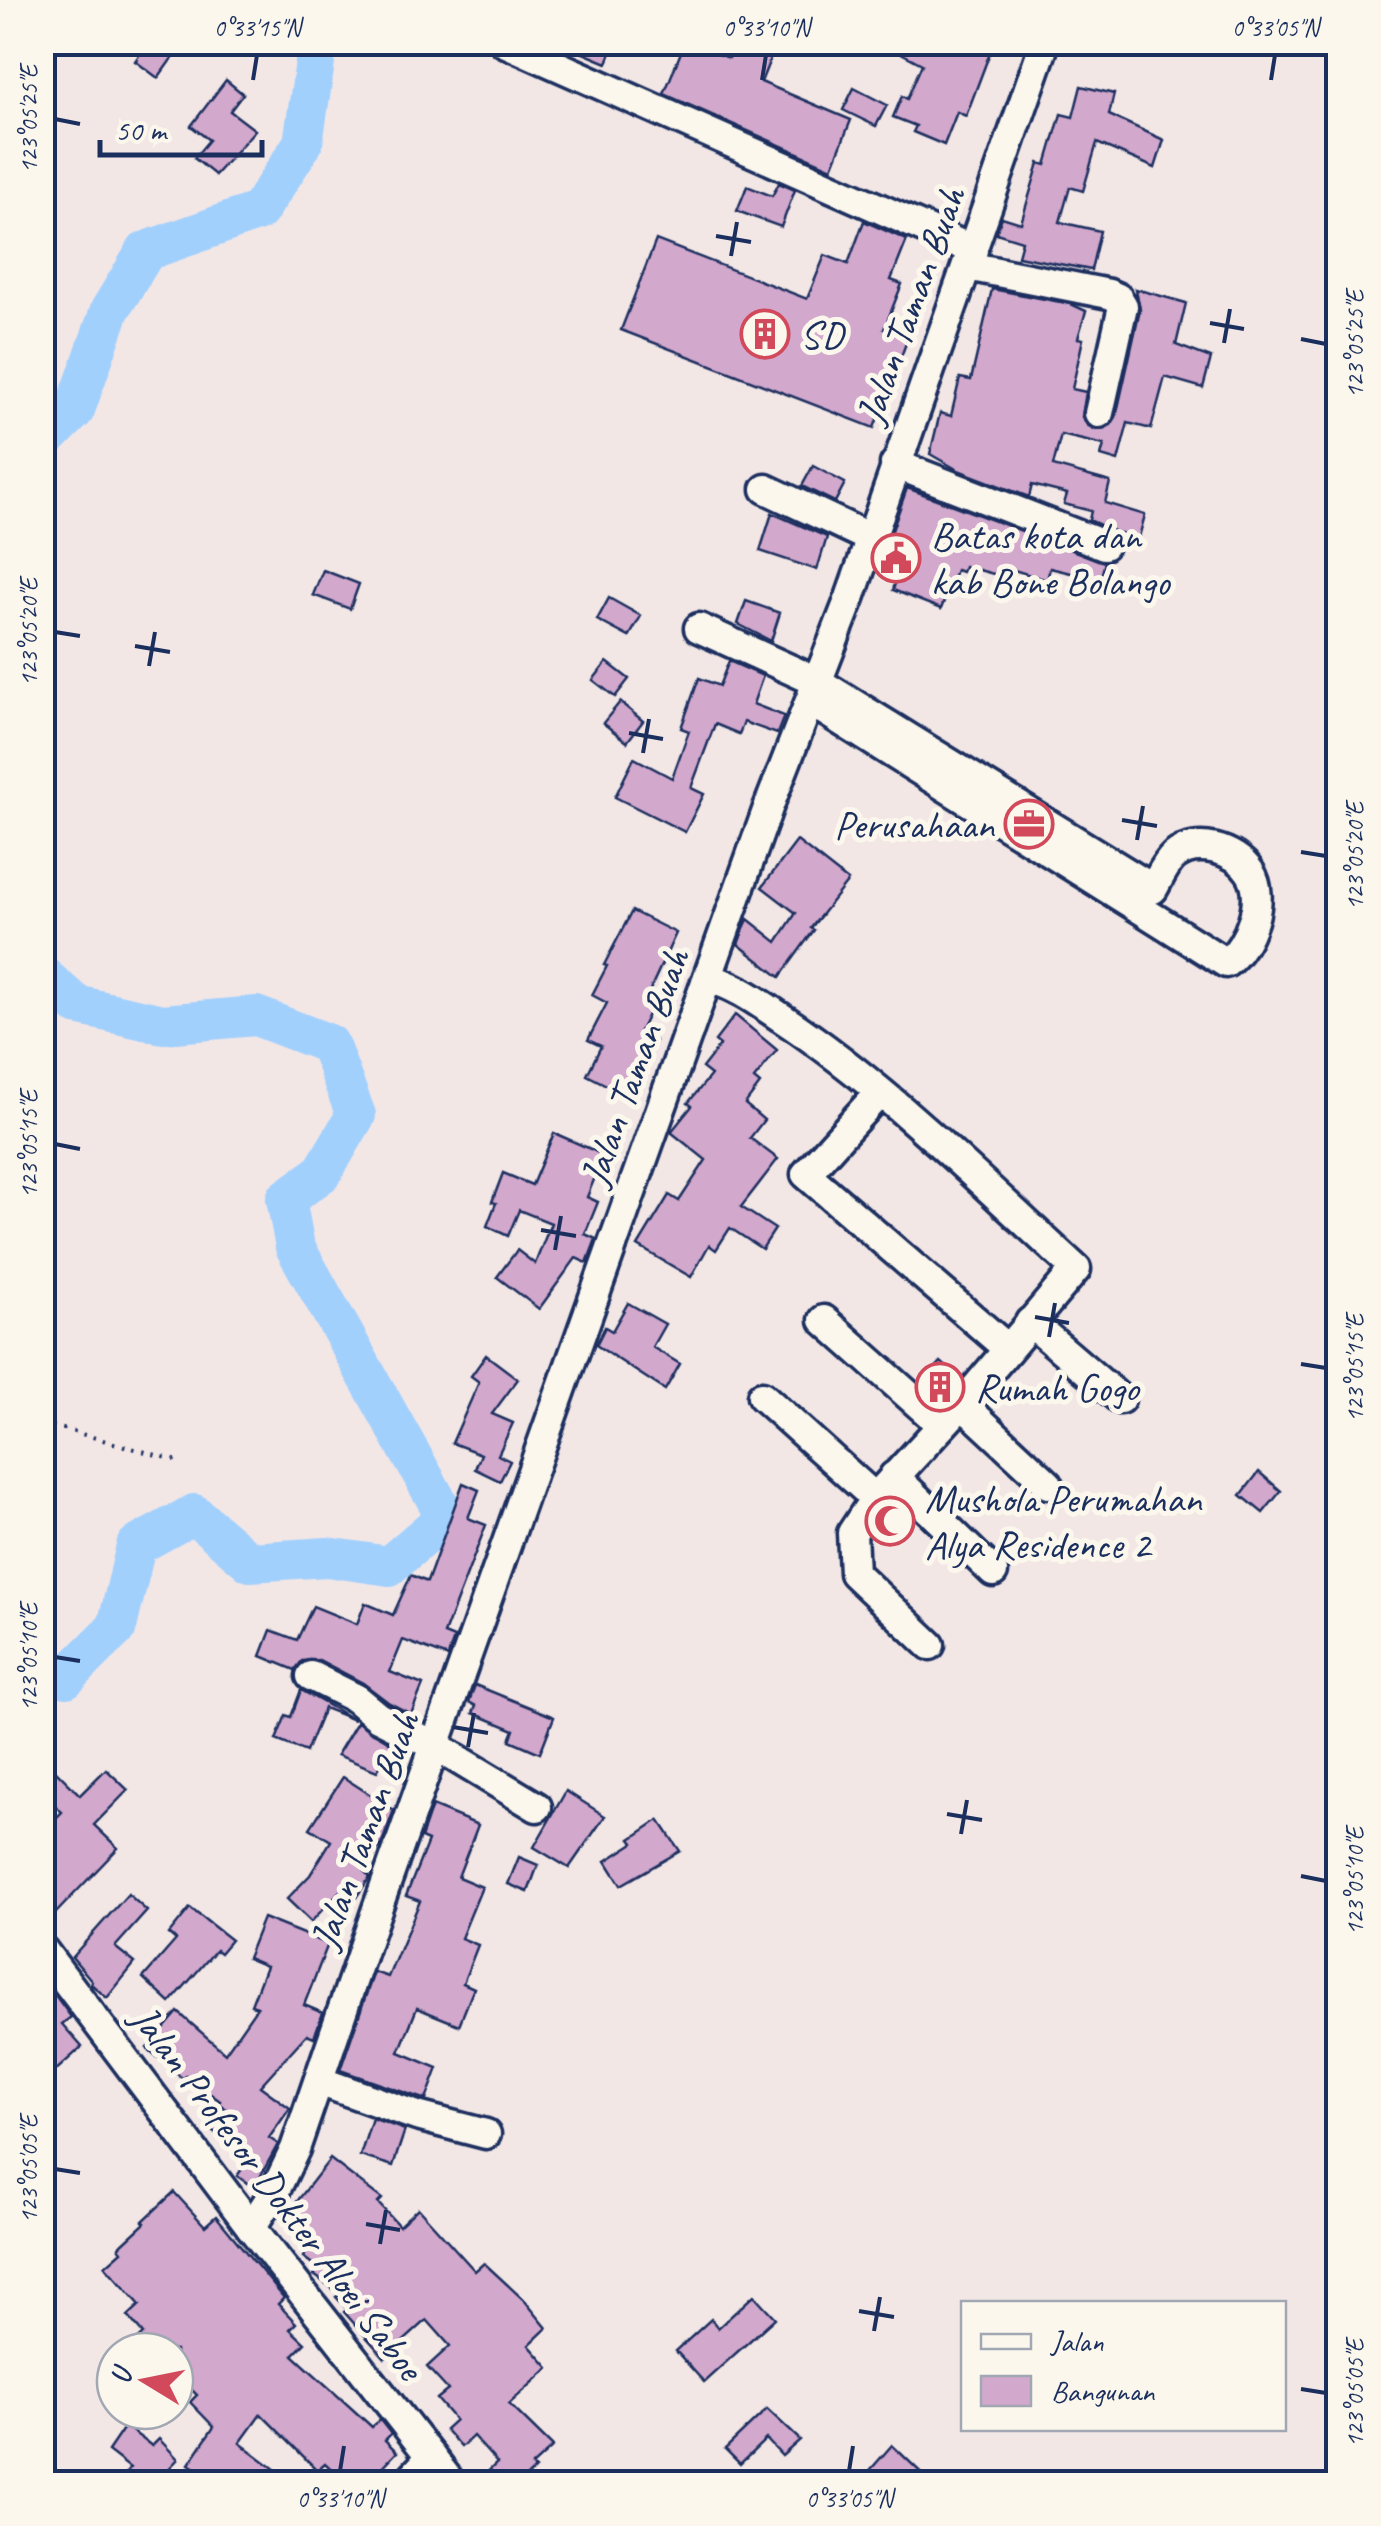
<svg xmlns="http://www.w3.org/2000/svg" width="1381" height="2526" viewBox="0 0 1381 2526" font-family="Caveat,sans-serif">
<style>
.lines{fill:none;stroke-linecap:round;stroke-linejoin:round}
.river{stroke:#a2d0fd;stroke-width:40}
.building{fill:#d3a8cd;stroke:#1b2f5e;stroke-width:2.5}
.minor-casing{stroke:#1b2f5e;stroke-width:35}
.path{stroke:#1b2f5e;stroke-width:4;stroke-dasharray:2.5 8;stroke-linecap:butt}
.minor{stroke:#fbf7ec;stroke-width:28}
.ticks{fill:none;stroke:#1b2f5e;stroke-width:4}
.labels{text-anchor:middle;stroke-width:10;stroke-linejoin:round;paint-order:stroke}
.street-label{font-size:40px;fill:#1b2f5e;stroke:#fbf7ec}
.poi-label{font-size:40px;fill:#1b2f5e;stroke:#fbf7ec;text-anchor:start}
.neatline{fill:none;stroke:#1b2f5e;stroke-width:4}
.ticks-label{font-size:25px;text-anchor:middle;fill:#1b2f5e}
</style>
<rect width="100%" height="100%" fill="#f3e7e6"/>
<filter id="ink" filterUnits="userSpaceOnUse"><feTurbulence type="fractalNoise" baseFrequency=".01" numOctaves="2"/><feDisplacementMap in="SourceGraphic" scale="20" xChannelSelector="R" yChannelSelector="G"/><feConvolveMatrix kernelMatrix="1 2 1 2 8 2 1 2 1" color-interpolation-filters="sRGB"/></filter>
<g filter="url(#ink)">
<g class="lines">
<g class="river">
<path d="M42,443L75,410L110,310L146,251L259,211L303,143L318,42"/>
<path d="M42,975L76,1005L163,1024L256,1016L329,1044L356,1115L322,1173L286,1199L295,1247L446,1517L389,1566L327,1557L250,1562L194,1514L136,1546L117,1627L66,1678L42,1664"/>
</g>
</g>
<g class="building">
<path d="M148,42H160L175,54L158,78L135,61Z"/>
<path d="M557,42H615L607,63Z"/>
<path d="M685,42L729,58L735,42H777L761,82L851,120L832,168L664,94Z"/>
<path d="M880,42H994L966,116L957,112L944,145L913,132L916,126L893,117L902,96L907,99L922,64Z"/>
<path d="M226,80L243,94L230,111L255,130L215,175L194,158L209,140L191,126Z"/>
<path d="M1081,86L1114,94L1109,115L1164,140L1155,168L1097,143L1083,191L1070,187L1060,222L1100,231L1091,270L1018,256L1022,241L996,233L1002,217L1021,223L1039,163L1046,165L1061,114L1073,117Z"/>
<path d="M854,88L887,105L876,126L843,110Z"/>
<path d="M779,183L795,190L781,227L737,211L747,186L772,196Z"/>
<path d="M864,221L907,240L891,280L902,284L884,329L908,338L874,428L621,330L656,240L807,299L825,255L848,264Z"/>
<path d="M992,289L1071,304L1086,311L1078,338L1083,339L1072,389L1086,392L1082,417L1087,425L1096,430L1111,425L1116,417L1140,310L1136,289L1186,303L1176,345L1211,358L1203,388L1165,377L1151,429L1128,423L1118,461L1101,456L1104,445L1061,435L1053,466L1110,482L1105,503L1145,515L1139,537L1115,532L1089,520L1091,511L1064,504L1067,494L1032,485L1029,497L958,470L930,454L940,413L951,416L960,378L971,380Z"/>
<path d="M813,466L845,483L835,502L802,486Z"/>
<path d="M907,488L1105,562L1100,580L1050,568L1047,580L1014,570L1012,579L964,566L962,572L956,570L941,609L893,590L907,545L890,536Z"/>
<path d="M772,513L827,537L817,570L760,551Z"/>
<path d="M323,570L359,584L350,609L313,595Z"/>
<path d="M609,598L641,616L629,637L597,620Z"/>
<path d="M746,601L780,613L771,641L738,624Z"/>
<path d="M729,661L763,676L753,704L784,716L777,734L744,722L739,734L715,724L691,788L704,794L685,832L615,797L634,758L672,778L689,731L681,728L699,678L719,686Z"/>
<path d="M607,662L629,679L615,697L593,680Z"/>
<path d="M620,702L643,721L627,742L603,723Z"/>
<path d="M797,841L848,881L811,928L814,930L780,977L738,944L748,919L777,942L796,913L762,887Z"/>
<path d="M632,911L676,933L649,992L657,996L639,1033L655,1041L630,1097L587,1075L601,1046L588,1040L607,1003L592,995L607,966L604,965Z"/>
<path d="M735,1015L777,1050L754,1079L760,1084L745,1104L764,1120L750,1138L778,1159L741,1207L775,1229L762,1249L730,1228L716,1250L709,1245L691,1277L638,1246L669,1195L679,1201L706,1160L671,1132L692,1106L688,1103L711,1075L702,1068L720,1045L715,1041Z"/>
<path d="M554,1133L604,1155L587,1197L598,1202L585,1234L596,1239L587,1263L576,1258L539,1309L497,1277L517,1250L535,1264L551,1223L519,1210L508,1236L487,1226L496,1203L492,1202L503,1173L532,1185Z"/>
<path d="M628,1303L665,1324L652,1347L680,1364L665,1390L596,1345L605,1327L612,1331Z"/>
<path d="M486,1355L518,1379L492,1414L513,1423L498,1455L510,1461L500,1481L475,1469L481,1454L452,1443L479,1382L471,1376Z"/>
<path d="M941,1362L960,1379L941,1401L922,1383Z"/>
<path d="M1259,1472L1281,1491L1263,1513L1241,1495Z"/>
<path d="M463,1483L479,1490L468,1518L486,1525L444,1634L454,1638L448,1657L403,1640L390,1672L423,1685L411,1714L388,1702L363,1683L319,1660L302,1661L295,1670L261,1656L271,1630L297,1640L313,1606L357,1624L365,1603L393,1615L411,1575L427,1582Z"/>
<path d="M475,1685L554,1717L540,1753L510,1740L514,1730L473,1713L476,1706L469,1702Z"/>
<path d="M301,1690L354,1720L324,1708L306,1752L276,1740L286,1715L291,1717Z"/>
<path d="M357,1722L394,1745L377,1771L337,1755Z"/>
<path d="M42,1757L80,1795L106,1769L128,1790L94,1825L118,1848L55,1914L42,1901V1832L62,1812L42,1793Z"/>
<path d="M343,1777L394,1810L382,1843L364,1871L370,1877L353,1902L339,1892L311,1922L287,1899L310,1875L331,1841L310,1828Z"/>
<path d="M566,1791L605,1816L569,1868L534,1847Z"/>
<path d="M432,1806L478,1825L458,1877L482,1887L461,1938L478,1945L463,1983L474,1988L459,2025L417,2008L399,2052L438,2068L426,2100L340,2070L374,1972L388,1977L420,1901L406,1896L428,1841L421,1838Z"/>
<path d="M659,1820L680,1851L621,1885L606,1861L634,1843L631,1839Z"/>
<path d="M519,1857L538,1865L528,1892L508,1884Z"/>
<path d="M128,1894L147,1911L115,1947L135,1963L107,1998L91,1984L92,1981L72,1957Z"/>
<path d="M190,1908L231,1940L220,1953L216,1950L170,2003L143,1978L176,1940L169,1934Z"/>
<path d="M263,1918L328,1944L304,2005L323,2013L314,2037L307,2034L260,2086L290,2108L269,2138L278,2144L254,2188L237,2176L250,2158L210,2129L225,2108L218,2103L220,2101L186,2076L183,2079L147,2048L178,2012L225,2053L257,2007L251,2005L266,1966L247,1958Z"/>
<path d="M52,1991L71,2017L62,2024L82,2047L42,2083V1999Z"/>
<path d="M372,2118L405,2130L393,2166L360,2156Z"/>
<path d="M330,2159L382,2199L378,2203L399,2226L418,2208L475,2271L484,2263L525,2301L547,2328L529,2345L549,2368L509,2404L553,2447L532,2466L535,2469L520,2484H475L497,2463L473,2436L461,2447L445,2429L455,2420L437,2399L448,2390L427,2367L450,2346L427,2320L385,2358L344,2312L347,2309L336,2297L340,2294L314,2275L319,2269L303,2257L308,2251L294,2239L304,2226L288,2213Z"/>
<path d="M174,2192L205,2226L216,2216L284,2298L278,2304L296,2323L290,2329L305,2343L293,2355L372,2427L380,2420L391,2434L385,2440L397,2452L375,2475L384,2484H347L325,2463L317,2470L261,2414L240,2443L295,2484H230L219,2476L215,2482L189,2464L214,2427L190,2402L197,2395L175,2373V2351H125L143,2334L128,2316L140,2305L105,2266L122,2251L119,2247L145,2223L143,2221Z"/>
<path d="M754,2295L775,2318L704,2382L676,2351L711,2319L718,2328Z"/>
<path d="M767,2409L800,2440L782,2456L766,2439L740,2464L725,2449Z"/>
<path d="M125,2426L152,2446L159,2439L178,2459L154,2484H117L130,2468L108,2451Z"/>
<path d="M892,2445L933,2484H858Z"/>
</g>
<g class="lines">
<g class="minor-casing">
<g id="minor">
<path d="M504,42L973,250"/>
<path d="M967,266L1109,294L1118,298L1123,306L1099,413"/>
<path d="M895,464L1104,545"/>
<path d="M766,489L870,538"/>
<path d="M699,628L818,682L1153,889C1159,879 1165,864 1174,856C1196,838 1235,849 1250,872C1267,898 1249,946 1226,963L811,702"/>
<path d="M708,978C737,986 758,1002 782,1018C889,1089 981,1183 1076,1269L962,1404L875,1498L852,1533L854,1573L930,1645"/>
<path d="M879,1093L806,1174L1008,1349"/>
<path d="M824,1320L942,1425"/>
<path d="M1030,1322L1120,1399"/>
<path d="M762,1396L875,1498"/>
<path d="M962,1404L1048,1484"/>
<path d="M894,1476L993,1572"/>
<path d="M311,1676L355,1698L378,1717L436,1746L537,1807"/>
<path d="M42,1949L251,2227L452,2484"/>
<path d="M319,2081L417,2116L486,2134"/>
<path d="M251,2227L275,2191L295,2149L376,1912L627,1204L768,808L850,598L1045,42"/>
<path d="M406,2484L431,2457"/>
</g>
</g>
<path class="path" d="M42,1423L178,1461"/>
<use href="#minor" class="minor"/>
</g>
</g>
<path class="ticks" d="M253,80L257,55M762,80L766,55M1271,80L1275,55M55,119L80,124M716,236L751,242M731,256L737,222M1210,323L1244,329M1301,339L1326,344M1224,343L1230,309M55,632L80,636M135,646L170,652M149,666L155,632M629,733L663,739M643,753L649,719M1122,820L1157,826M1137,840L1143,806M1301,852L1326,856M55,1144L80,1149M541,1230L576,1236M555,1250L561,1216M1035,1317L1069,1323M1049,1337L1055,1303M1301,1364L1326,1368M55,1657L80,1661M453,1727L488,1733M468,1747L474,1713M947,1814L982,1820M961,1834L967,1800M1301,1876L1326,1881M55,2169L80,2173M366,2224L400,2230M380,2244L386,2210M859,2311L894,2317M874,2331L880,2297M1301,2389L1326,2393M340,2471L344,2446M849,2471L853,2446"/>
<defs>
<g id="building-ring" transform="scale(2.5)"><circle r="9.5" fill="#fbf7ec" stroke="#d1495b" stroke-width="1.5"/><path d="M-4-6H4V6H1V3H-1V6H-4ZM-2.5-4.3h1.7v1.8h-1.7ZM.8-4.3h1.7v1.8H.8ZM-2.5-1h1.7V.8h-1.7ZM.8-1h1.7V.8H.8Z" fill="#d1495b"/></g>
<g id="civic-ring" transform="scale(2.5)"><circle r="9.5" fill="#fbf7ec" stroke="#d1495b" stroke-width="1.5"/><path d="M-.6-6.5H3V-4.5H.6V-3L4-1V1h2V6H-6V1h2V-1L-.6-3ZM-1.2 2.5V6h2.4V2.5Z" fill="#d1495b"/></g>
<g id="office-ring" transform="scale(2.5)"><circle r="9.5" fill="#fbf7ec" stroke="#d1495b" stroke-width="1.5"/><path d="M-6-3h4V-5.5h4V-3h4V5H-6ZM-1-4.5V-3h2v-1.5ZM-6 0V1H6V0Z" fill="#d1495b"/></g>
<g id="mosque-ring" transform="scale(2.5)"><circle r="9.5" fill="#fbf7ec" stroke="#d1495b" stroke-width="1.5"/><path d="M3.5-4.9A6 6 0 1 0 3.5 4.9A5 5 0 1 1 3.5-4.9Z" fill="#d1495b"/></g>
</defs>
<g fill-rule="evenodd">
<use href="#building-ring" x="765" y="334"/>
<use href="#civic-ring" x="896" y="558"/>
<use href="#office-ring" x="1029" y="824"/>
<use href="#building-ring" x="940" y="1387"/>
<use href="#mosque-ring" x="890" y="1521"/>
</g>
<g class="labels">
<g class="street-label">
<text transform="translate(910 305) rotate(-70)" y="14">Jalan Taman Buah</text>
<text transform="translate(634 1067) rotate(-70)" y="14">Jalan Taman Buah</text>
<text transform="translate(364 1830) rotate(-70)" y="14">Jalan Taman Buah</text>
<text transform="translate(278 2192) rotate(53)" y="14">Jalan Profesor Dokter Aloei Saboe</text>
</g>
<g class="poi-label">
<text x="800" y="348">SD</text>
<text x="931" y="549">Batas kota dan<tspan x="931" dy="46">kab Bone Bolango</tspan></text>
<text x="994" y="838" text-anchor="end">Perusahaan</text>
<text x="975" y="1401">Rumah Gogo</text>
<text x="925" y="1512">Mushola Perumahan<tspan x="925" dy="46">Alya Residence 2</tspan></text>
</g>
</g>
<rect width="1381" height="2526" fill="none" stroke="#fbf7ec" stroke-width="110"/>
<rect x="961" y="2301" width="325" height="130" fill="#fbf7ec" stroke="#a1a7b3" stroke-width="2.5"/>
<rect x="981" y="2334" width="50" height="15" fill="#fbf7ec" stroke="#a1a7b3" stroke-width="2.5"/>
<text x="1051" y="2351" font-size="30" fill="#1b2f5e">Jalan</text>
<rect x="981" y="2376" width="50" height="30" fill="#d3a8cd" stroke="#a1a7b3" stroke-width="2.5"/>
<text x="1051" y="2401" font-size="30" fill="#1b2f5e">Bangunan</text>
<g transform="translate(145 2381) rotate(280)"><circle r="48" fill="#fbf7ec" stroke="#a1a7b3" stroke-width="2.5"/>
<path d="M0-8L18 38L0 25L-18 38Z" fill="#d1495b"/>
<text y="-15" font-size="28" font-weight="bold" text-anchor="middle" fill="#1b2f5e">U</text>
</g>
<path d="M100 140v15h162v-15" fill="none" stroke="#1b2f5e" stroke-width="5"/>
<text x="115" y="140" font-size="30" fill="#1b2f5e" stroke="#fbf7ec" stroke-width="8" paint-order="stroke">50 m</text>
<rect x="55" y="55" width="1271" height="2416" class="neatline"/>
<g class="ticks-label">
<text x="257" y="36">0°33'15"N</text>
<text x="766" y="36">0°33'10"N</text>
<text x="1275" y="36">0°33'05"N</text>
<text transform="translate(28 119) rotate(-90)" y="9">123°05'25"E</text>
<text transform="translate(1354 344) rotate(-90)" y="9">123°05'25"E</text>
<text transform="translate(28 632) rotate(-90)" y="9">123°05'20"E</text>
<text transform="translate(1354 856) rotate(-90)" y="9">123°05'20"E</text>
<text transform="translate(28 1144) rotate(-90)" y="9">123°05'15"E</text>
<text transform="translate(1354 1368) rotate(-90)" y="9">123°05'15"E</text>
<text transform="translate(28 1657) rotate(-90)" y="9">123°05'10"E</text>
<text transform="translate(1354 1881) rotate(-90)" y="9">123°05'10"E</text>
<text transform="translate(28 2169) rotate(-90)" y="9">123°05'05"E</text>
<text transform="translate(1354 2393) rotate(-90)" y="9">123°05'05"E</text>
<text x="340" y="2507">0°33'10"N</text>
<text x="849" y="2507">0°33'05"N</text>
</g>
</svg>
